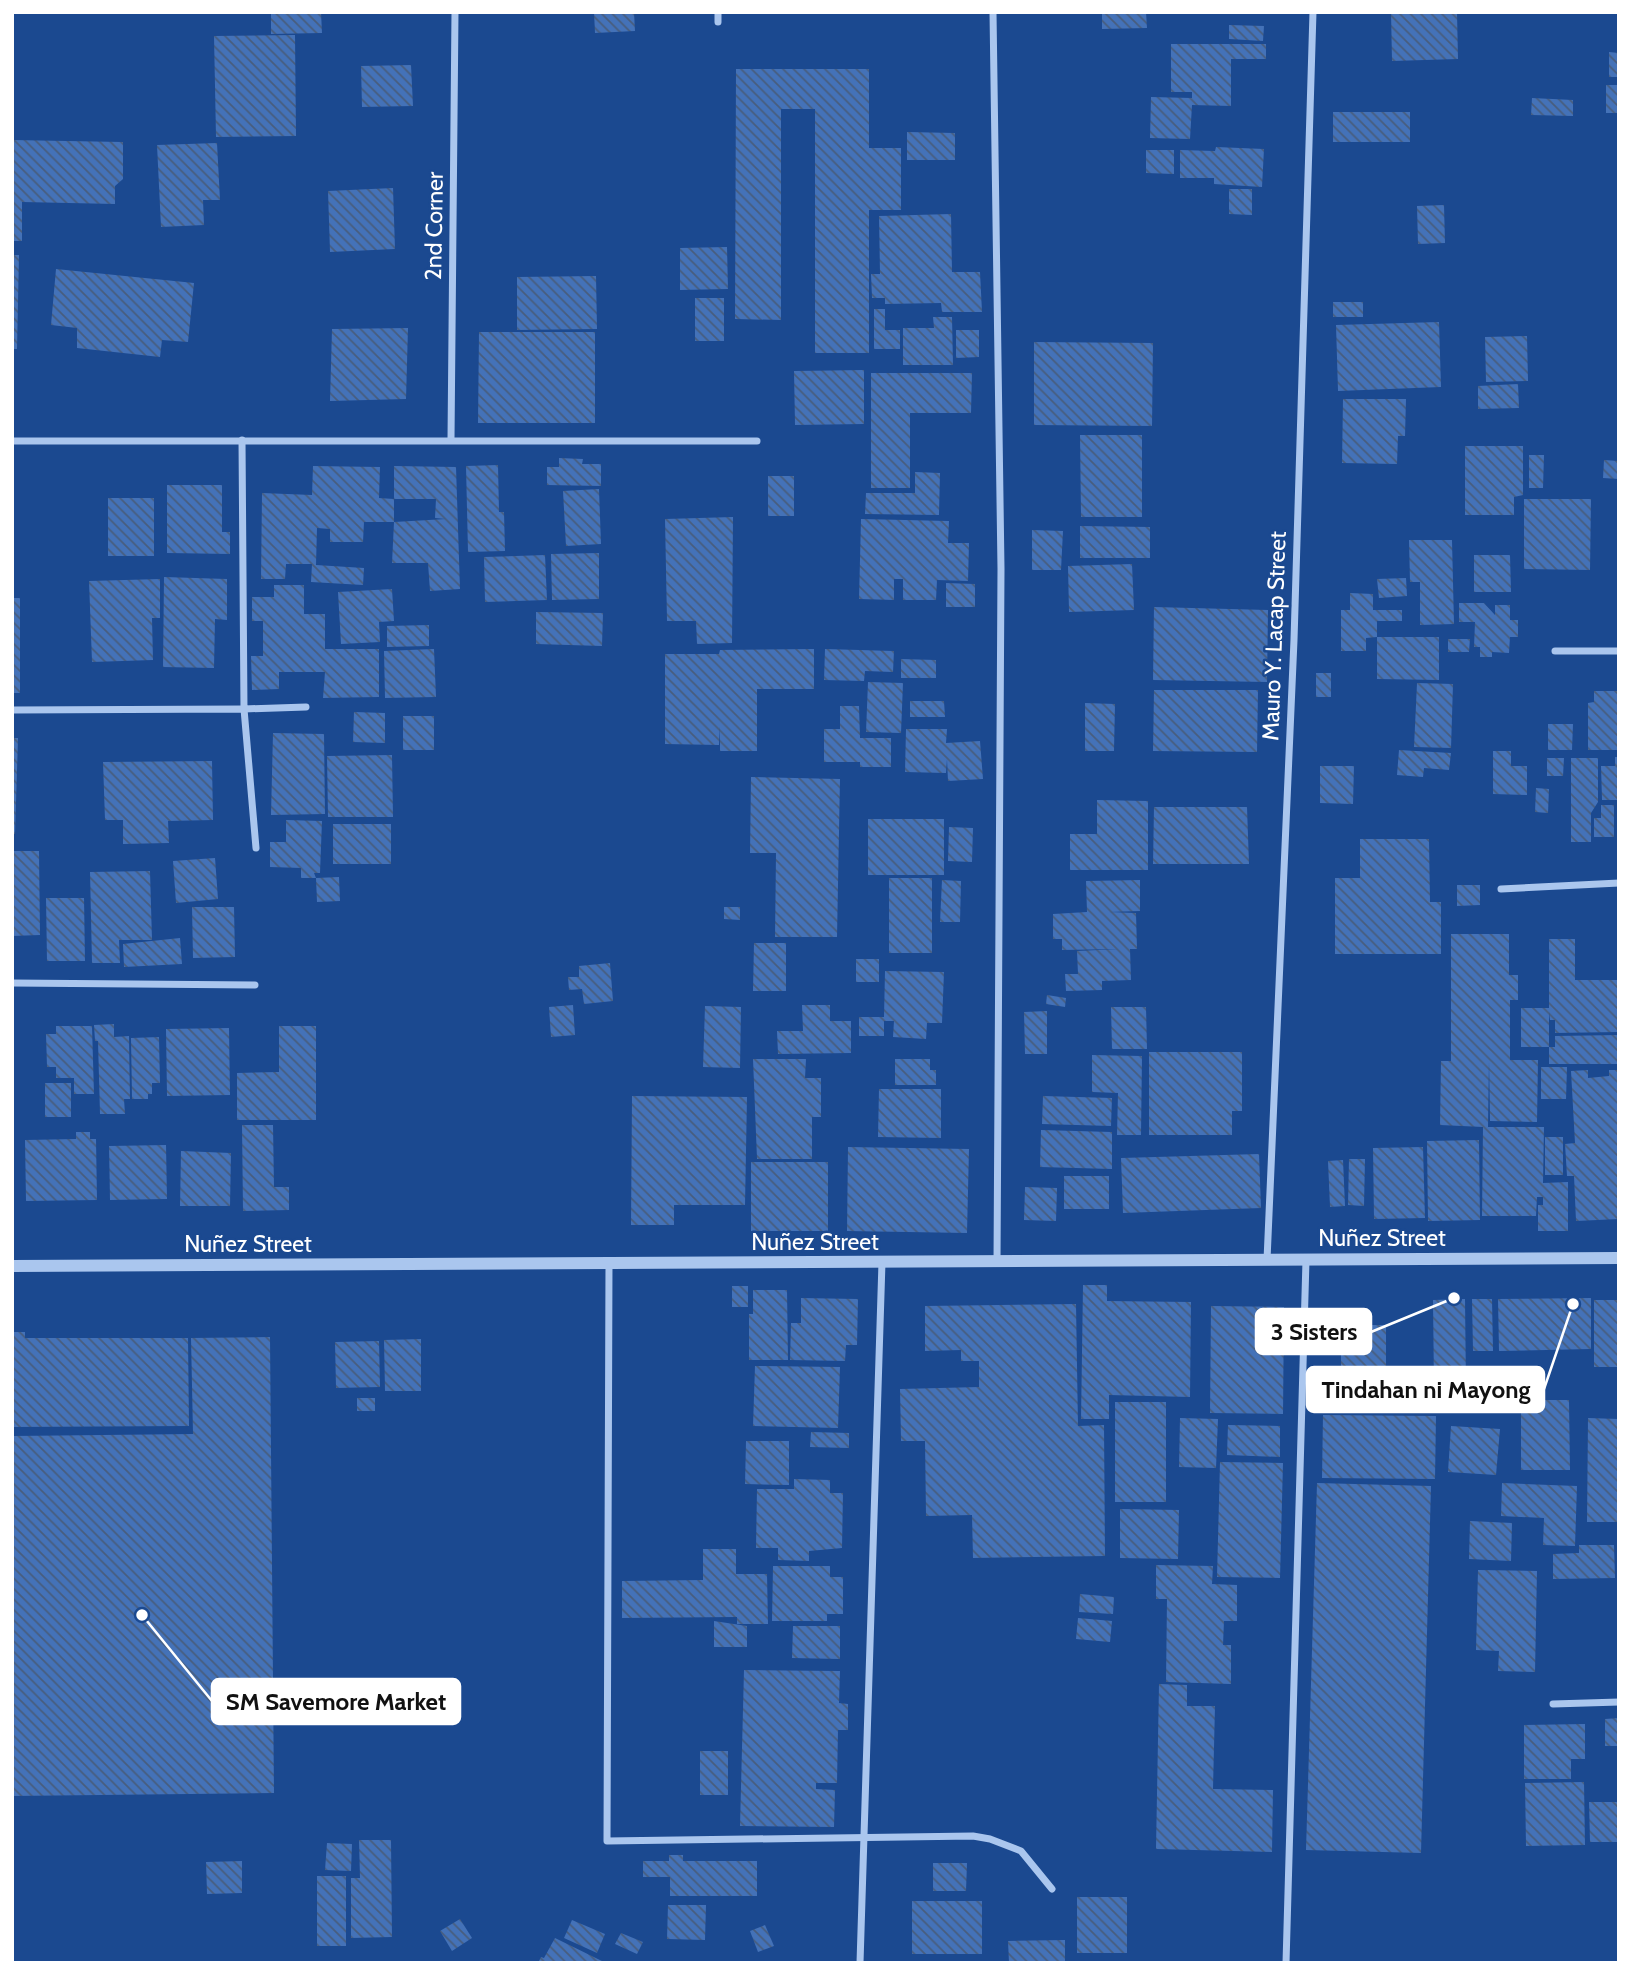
<svg xmlns="http://www.w3.org/2000/svg" width="1631" height="1975" viewBox="0 0 1631 1975" font-family="Cabin,sans-serif">
<style>
.building{fill:url(#building-back-hatch)}
.lines{fill:none;stroke-linecap:round;stroke-linejoin:round}
.minor{stroke:#aac6ee;stroke-width:7}
.tertiary{stroke:#aac6ee;stroke-width:12}
.labels{text-anchor:middle;stroke-width:5;stroke-linejoin:round;paint-order:stroke}
.street-label{font-size:23px;fill:#fff;stroke:#1b4990}
.leader{fill:none;stroke:#fff;stroke-width:2.5}
.callout-dot{fill:#fff;stroke:#1b4990;stroke-width:2.5}
.callout{fill:#fff;stroke:#fff;stroke-width:2.5}
.callout-label{font-size:24px;text-anchor:middle;font-weight:bold;fill:#111}
</style>
<defs>
<pattern id="building-back-hatch" width="6" height="6" patternUnits="userSpaceOnUse" patternTransform="scale(1.75)"><rect width="6" height="6" fill="#4472b8"/><path d="M-1 5l2 2M0 0l6 6M5-1l2 2" fill="none" stroke="#485d7d"/></pattern>
</defs>
<rect width="100%" height="100%" fill="#1b4990"/>
<g class="building">
<path d="M271,12H321L322,33L271,34Z"/>
<path d="M594,12H634L635,31L595,33Z"/>
<path d="M1102,12H1146L1147,28L1102,29Z"/>
<path d="M1391,12H1457L1458,59L1392,61Z"/>
<path d="M1229,25L1264,26L1263,41L1229,39Z"/>
<path d="M295,35L296,136L216,137L214,36Z"/>
<path d="M1171,44H1266V59H1231V106L1192,105L1190,139L1150,138L1151,97L1192,98V92H1171Z"/>
<path d="M1609,52L1619,53V77H1609Z"/>
<path d="M411,65L413,106L362,107L361,66Z"/>
<path d="M736,69H869V148H901V210H869V353H815V109H781V320L735,319Z"/>
<rect x="1606" y="85" width="13" height="28"/>
<path d="M1532,98L1573,100V116L1531,115Z"/>
<rect x="1333" y="112" width="77" height="30"/>
<path d="M907,132L955,133V160H907Z"/>
<path d="M12,140L123,142V179L115,186V204L22,202V241H12Z"/>
<path d="M217,143L220,200H203L204,225L161,227L157,145Z"/>
<path d="M1216,147L1264,149L1262,187L1214,184V178H1180V150L1215,151Z"/>
<path d="M1146,150H1174V174L1146,173Z"/>
<path d="M393,188L395,249L330,252L328,191Z"/>
<path d="M1229,189H1252V215L1229,214Z"/>
<path d="M1444,205L1445,243L1418,244L1417,206Z"/>
<path d="M951,214L952,272H980L982,312H942L941,303L885,304V298H872L871,274H880L879,216Z"/>
<path d="M727,247L728,289L680,290V248Z"/>
<path d="M12,255H19L17,349H12Z"/>
<path d="M56,269L194,283L188,342L162,340L160,357L77,348V328L51,325Z"/>
<path d="M596,276L597,329L517,330V277Z"/>
<rect x="695" y="298" width="29" height="43"/>
<rect x="1333" y="302" width="30" height="15"/>
<path d="M874,309H885V330H900V349H874Z"/>
<path d="M933,317H952L953,365H903V328H934Z"/>
<path d="M1439,322L1441,387L1338,391L1336,325Z"/>
<path d="M408,328L406,399L330,401L332,329Z"/>
<path d="M956,330H979V357L956,358Z"/>
<path d="M479,332H595V423H478Z"/>
<path d="M1527,336L1528,381L1486,382L1485,337Z"/>
<path d="M1034,342L1153,343L1152,426L1034,425Z"/>
<path d="M864,370V424L795,425L794,371Z"/>
<path d="M871,373H972L971,413H910V488H871Z"/>
<path d="M1518,384L1519,408L1478,409V386Z"/>
<path d="M1343,399H1406L1405,436H1398L1397,464L1342,463Z"/>
<path d="M1080,435H1142V517H1081Z"/>
<path d="M1465,446H1523V495L1514,497V515H1465Z"/>
<path d="M1529,455H1544L1543,488H1529Z"/>
<path d="M559,458L583,459L582,464H601V486L547,485V467H559Z"/>
<path d="M1604,460L1619,461V479L1603,478Z"/>
<path d="M498,465L499,512H504L505,551L468,552L466,466Z"/>
<path d="M313,466L380,467L379,498L394,499V522H364L363,542H330V529L317,528L316,565L364,568L363,585L311,582L312,564H286L285,579H261L262,493L312,495Z"/>
<path d="M394,466L456,467L460,589L430,591L428,563H392L394,522L446,519L435,518L436,499H394Z"/>
<path d="M915,472L940,473L939,515L865,514L866,493H915Z"/>
<rect x="768" y="476" width="26" height="40"/>
<path d="M167,485H222V532H230V554L167,553Z"/>
<path d="M599,489L601,544L566,546L563,491Z"/>
<rect x="108" y="498" width="46" height="58"/>
<path d="M1524,499H1591L1590,570L1524,569Z"/>
<path d="M733,517L732,643L697,644L696,621H667L665,519Z"/>
<path d="M861,519L949,521L948,543H969L968,581L937,580L936,600H903V579H894V600L859,599Z"/>
<path d="M1080,526L1150,527V558H1080Z"/>
<path d="M1032,530L1063,531L1061,570H1032Z"/>
<path d="M1409,540H1452L1454,624L1420,625V582H1410Z"/>
<path d="M599,553V599L552,600L551,554Z"/>
<path d="M545,555L547,600L485,602L484,557Z"/>
<path d="M1474,555H1510L1511,592H1474Z"/>
<path d="M1132,564L1134,610L1069,612L1068,566Z"/>
<path d="M164,577L227,579V620L215,619L214,668L163,667Z"/>
<path d="M1406,578L1407,596L1379,598L1377,579Z"/>
<path d="M160,579V618H152L153,660L92,662L89,581Z"/>
<path d="M946,583L975,584V607H946Z"/>
<path d="M274,585H304V614H325V649H379V697L323,698L325,672H279V689L252,690L251,656H263V621H252V597H274Z"/>
<path d="M392,589L394,621L379,622L380,642L341,644L338,592Z"/>
<path d="M1350,593L1373,594V610H1402V621H1377V637L1366,638V651H1341V610H1350Z"/>
<rect x="12" y="598" width="8" height="95"/>
<path d="M1459,603H1484L1495,615V605H1510V620H1518V637H1510L1509,653L1492,652V657H1480V647H1474L1475,622H1459Z"/>
<path d="M1154,607L1268,610L1267,682L1153,680Z"/>
<path d="M536,612L603,613L602,646L536,644Z"/>
<path d="M429,625V646L387,647V626Z"/>
<path d="M1377,637H1439V680L1377,679Z"/>
<path d="M1448,639H1470L1469,652H1448Z"/>
<path d="M434,649L436,697L385,698L384,651Z"/>
<path d="M814,649V689H757V751H720V726L719,745L665,744V654H719L720,650Z"/>
<path d="M825,649L894,651L893,672L865,671L864,681L824,680Z"/>
<path d="M901,659L936,660V678H901Z"/>
<rect x="1316" y="673" width="15" height="24"/>
<path d="M868,682L903,683L901,733L866,732Z"/>
<path d="M1417,683L1453,684L1451,748L1414,747Z"/>
<path d="M1154,690H1258L1257,752L1153,751Z"/>
<path d="M1594,691H1619V750H1588V703L1594,702Z"/>
<path d="M910,701H944L945,717H910Z"/>
<path d="M1085,703L1115,704L1114,751H1085Z"/>
<path d="M840,706H859L860,738H891V767H860V762H824V729H840Z"/>
<path d="M354,712L385,713V743L353,742Z"/>
<rect x="403" y="716" width="31" height="34"/>
<path d="M1548,724H1573L1572,750H1548Z"/>
<path d="M906,729H947L946,743L980,741L983,779L948,781L947,759L946,773L905,772Z"/>
<path d="M273,733L324,734L325,814L271,815Z"/>
<path d="M12,738H18L15,834H12Z"/>
<path d="M1399,750L1451,753L1449,770L1424,768L1423,777L1397,775Z"/>
<path d="M1493,751H1511V766H1527V795L1493,794Z"/>
<path d="M392,755L393,817H328L327,756Z"/>
<path d="M1615,757H1619V800H1602L1601,766H1615Z"/>
<path d="M1547,758H1564L1563,776H1547Z"/>
<path d="M1571,758H1598V802L1591,813V842H1571Z"/>
<path d="M212,761L213,820L168,821L169,843L123,844V820H105L103,762Z"/>
<path d="M1320,766H1354L1353,804L1320,803Z"/>
<path d="M751,777L840,779L837,937H775L776,853H750Z"/>
<path d="M1536,788L1549,789L1548,813L1535,812Z"/>
<path d="M1097,800L1148,801V870H1070V834H1097Z"/>
<path d="M1601,805H1614V837H1594V818H1601Z"/>
<path d="M1154,807H1247L1249,864H1153Z"/>
<rect x="868" y="819" width="76" height="56"/>
<path d="M286,820L322,821L320,873H314L316,878H301V868L270,867V842H286Z"/>
<rect x="333" y="824" width="58" height="40"/>
<path d="M949,827L973,828L972,862L948,861Z"/>
<path d="M1360,839H1429L1430,902H1441V954H1335V878H1360Z"/>
<path d="M12,851H39L40,935L12,936Z"/>
<path d="M215,858L218,899L176,903L173,861Z"/>
<path d="M150,871L152,940H119L120,963H92L90,872Z"/>
<path d="M339,877L340,901L317,902L316,878Z"/>
<rect x="889" y="878" width="43" height="75"/>
<path d="M942,880L961,881L960,922H940Z"/>
<path d="M1140,880V911L1109,912L1136,913L1137,949H1130L1131,980L1102,981V990L1066,991L1065,974H1078L1077,951L1119,949L1062,950V939H1053V914L1087,912L1086,881Z"/>
<path d="M1457,885H1480V905L1457,906Z"/>
<path d="M46,898H84L85,961H47Z"/>
<path d="M192,907H234L235,957L193,958Z"/>
<path d="M724,907H740V920L724,919Z"/>
<path d="M1451,934H1509V975H1518V1000H1510V1060H1538L1537,1122L1490,1121L1489,1061L1488,1127H1544L1543,1183L1568,1182V1231H1538V1205H1543V1197H1537L1536,1216H1482L1483,1127L1440,1125L1441,1061H1451Z"/>
<path d="M180,938L182,964L124,967L123,944Z"/>
<path d="M1549,939H1575V980H1619V1032L1555,1033V1020H1550L1549,1012V1047H1521V1008H1549Z"/>
<path d="M754,943H786V991H753Z"/>
<rect x="856" y="959" width="23" height="23"/>
<path d="M610,963L613,1001L584,1004L582,989L569,990L568,977H579V966Z"/>
<path d="M885,971L944,972L942,1023H927L926,1039L893,1037L894,1021H884V1036H859V1017H884Z"/>
<path d="M1047,995L1066,998L1065,1007L1046,1004Z"/>
<path d="M573,1005L575,1035L551,1037L549,1007Z"/>
<path d="M802,1005H830V1021H851V1053L778,1054L777,1031H803Z"/>
<path d="M705,1006L741,1007L740,1068L703,1067Z"/>
<path d="M1111,1007H1146L1147,1049H1112Z"/>
<path d="M1047,1011V1054H1025L1024,1012Z"/>
<path d="M114,1024V1037L129,1036L130,1099H124L125,1114H100L98,1041H95L94,1025Z"/>
<path d="M56,1026H92L94,1094H74V1078H56V1067H47L46,1034H56Z"/>
<path d="M279,1026H316V1120H237V1073L279,1072Z"/>
<path d="M229,1028L230,1095L167,1096L166,1029Z"/>
<path d="M1619,1035V1064H1549V1047H1555V1036Z"/>
<path d="M159,1037L160,1083H152V1094H148V1099H132L131,1038Z"/>
<path d="M1149,1052H1242V1111H1232V1135H1149Z"/>
<path d="M1092,1055L1142,1056L1141,1135H1117L1118,1093L1092,1092Z"/>
<path d="M753,1059H806L805,1078H821V1117H812V1159H757Z"/>
<path d="M895,1059H930V1070H936V1085H895Z"/>
<path d="M1541,1067H1567L1566,1099H1541Z"/>
<path d="M1588,1070V1078L1609,1076V1070H1619V1219L1576,1221L1574,1176H1567L1565,1144L1575,1143L1571,1071Z"/>
<rect x="45" y="1083" width="26" height="34"/>
<path d="M879,1089H941V1138L878,1137Z"/>
<path d="M632,1096L747,1097L745,1205H674V1225H631Z"/>
<path d="M1043,1096L1112,1098L1111,1126L1042,1124Z"/>
<path d="M242,1125H273L274,1187H289V1210L243,1211Z"/>
<path d="M1041,1130L1112,1132V1169L1040,1167Z"/>
<path d="M76,1132H90V1139H96L97,1200L26,1201L25,1140L76,1139Z"/>
<rect x="1545" y="1137" width="18" height="38"/>
<path d="M1479,1140L1480,1220L1428,1221L1427,1141Z"/>
<path d="M166,1145L167,1199L110,1200L109,1146Z"/>
<path d="M848,1147L969,1149L967,1233L847,1231Z"/>
<path d="M1423,1147L1425,1218L1374,1219L1373,1148Z"/>
<path d="M181,1151L231,1153L230,1206H180Z"/>
<path d="M1259,1154L1261,1208L1123,1213L1121,1158Z"/>
<path d="M1349,1159H1365L1364,1206L1348,1205Z"/>
<path d="M1343,1160L1345,1206L1330,1207L1328,1161Z"/>
<rect x="751" y="1162" width="77" height="69"/>
<rect x="1064" y="1176" width="45" height="33"/>
<path d="M1025,1187L1057,1188L1056,1221L1024,1220Z"/>
<path d="M1083,1285H1107V1301L1191,1302L1190,1397L1109,1395V1419H1081Z"/>
<rect x="732" y="1286" width="16" height="21"/>
<path d="M753,1290H787L788,1360H749V1314H753Z"/>
<path d="M801,1298L858,1299L857,1345H846L845,1361L790,1360L791,1323H801Z"/>
<path d="M1591,1298V1349L1499,1351L1498,1299Z"/>
<path d="M1465,1299L1466,1387L1434,1388L1433,1300Z"/>
<path d="M1472,1299H1492L1493,1351H1473Z"/>
<rect x="1594" y="1300" width="25" height="67"/>
<path d="M1076,1304L1078,1426L1104,1425L1105,1556L973,1558L972,1515L926,1516L925,1441H901L900,1389L979,1387V1361H961V1350L925,1351V1306Z"/>
<path d="M1211,1306L1284,1307L1283,1414L1210,1413Z"/>
<rect x="1341" y="1325" width="45" height="82"/>
<path d="M12,1332H25V1338H188L189,1426L12,1427Z"/>
<path d="M270,1337L274,1793L12,1796V1436L193,1434L191,1338Z"/>
<path d="M421,1339V1391H385L384,1340Z"/>
<path d="M379,1341L380,1387L336,1388L335,1342Z"/>
<path d="M755,1366L840,1367L838,1428L753,1426Z"/>
<rect x="357" y="1398" width="18" height="13"/>
<path d="M1521,1400H1569L1570,1470H1521Z"/>
<rect x="1115" y="1402" width="51" height="100"/>
<path d="M1323,1415L1436,1416L1435,1479L1322,1478Z"/>
<path d="M1180,1418L1218,1419L1216,1468L1179,1467Z"/>
<path d="M1588,1418L1619,1419V1522H1587Z"/>
<path d="M1228,1425L1280,1426V1457L1227,1455Z"/>
<path d="M1451,1426L1500,1429L1496,1475L1448,1472Z"/>
<path d="M811,1432L849,1433V1448L810,1447Z"/>
<path d="M746,1441H789V1485L745,1484Z"/>
<path d="M1220,1462L1283,1463L1280,1578L1217,1577Z"/>
<path d="M794,1479L830,1480V1493H843L842,1548L809,1551V1561L778,1560V1548H756L757,1489H794Z"/>
<path d="M1317,1483L1431,1486L1421,1853L1306,1850Z"/>
<path d="M1502,1483L1577,1486L1575,1546L1543,1545L1544,1518L1501,1516Z"/>
<path d="M1120,1509L1179,1510L1178,1559L1120,1558Z"/>
<path d="M1470,1521L1512,1523L1511,1561L1469,1559Z"/>
<path d="M1579,1545H1614L1615,1578L1553,1579V1554L1579,1553Z"/>
<path d="M703,1549H736V1574H767L768,1624H737V1617L622,1618V1581L703,1580Z"/>
<path d="M1156,1565L1213,1566L1212,1584L1237,1585V1621H1224L1223,1645H1231V1684L1166,1682L1167,1599H1156Z"/>
<path d="M773,1566H830V1577H843V1614H827V1621H772Z"/>
<path d="M1478,1570L1537,1571L1535,1672L1498,1671L1499,1651L1476,1650Z"/>
<path d="M1080,1594L1114,1597L1113,1614L1079,1612Z"/>
<path d="M1078,1618L1112,1621L1110,1642L1076,1639Z"/>
<path d="M714,1621L747,1626V1647H714Z"/>
<path d="M793,1626H840V1659L792,1658Z"/>
<path d="M744,1670L840,1671L839,1703L848,1704V1730H838L837,1783H816V1789L835,1790L834,1827L740,1826Z"/>
<path d="M1159,1684L1187,1685V1706H1215L1213,1789L1273,1790L1272,1852L1156,1849Z"/>
<path d="M1619,1718V1746H1605V1719Z"/>
<path d="M1585,1724V1759H1571V1779H1524V1725Z"/>
<rect x="700" y="1751" width="28" height="44"/>
<path d="M1584,1782L1585,1845L1526,1846L1525,1783Z"/>
<path d="M1589,1802H1619V1842H1590Z"/>
<path d="M359,1840H391L392,1937L351,1938V1878H360Z"/>
<path d="M327,1843L352,1844L351,1871L325,1870Z"/>
<path d="M669,1855H683V1861H757V1896H670V1877H643V1861H669Z"/>
<path d="M242,1861V1893L207,1894L206,1862Z"/>
<path d="M933,1863H967L966,1891H933Z"/>
<rect x="317" y="1876" width="29" height="70"/>
<rect x="1077" y="1897" width="50" height="56"/>
<rect x="912" y="1901" width="70" height="53"/>
<path d="M668,1905H706L705,1940L667,1939Z"/>
<path d="M460,1919L472,1938L452,1951L440,1931Z"/>
<path d="M572,1920L605,1934L597,1953L564,1938Z"/>
<path d="M765,1925L774,1946L758,1952L750,1931Z"/>
<path d="M621,1933L643,1942L637,1954L615,1944Z"/>
<path d="M555,1938L606,1963H538L541,1957L544,1958Z"/>
<path d="M1065,1940V1963H1009L1008,1941Z"/>
</g>
<g class="lines">
<g class="minor">
<path d="M993,12L1001,569L997,1262"/>
<path d="M718,22V12"/>
<path d="M451,439L455,12"/>
<path d="M242,440L244,709L306,707"/>
<path d="M12,441H757"/>
<path d="M1555,651H1619"/>
<path d="M12,710L244,709L256,848"/>
<path d="M1501,889L1619,883"/>
<path d="M12,983L255,985"/>
<path d="M1267,1260L1294,640L1313,12"/>
<path d="M609,1263L607,1841L973,1836L990,1839L1021,1851L1052,1889"/>
<path d="M1553,1704L1619,1702"/>
<path d="M860,1963L882,1262"/>
<path d="M1286,1963L1306,1260"/>
</g>
<path class="tertiary" d="M12,1266L1619,1258"/>
</g>
<g class="labels">
<g class="street-label">
<text transform="translate(434 226) rotate(-89)" y="8">2nd Corner</text>
<text transform="translate(1274 636) rotate(-88)" y="8">Mauro Y. Lacap Street</text>
<text x="1382" y="1246">Nuñez Street</text>
<text x="815" y="1250">Nuñez Street</text>
<text x="248" y="1252">Nuñez Street</text>
</g>
</g>
<path class="leader" d="M1454 1298L1371 1332M1573 1304L1544 1389M142 1615L212 1701"/>
<g class="callout-dot">
<circle cx="1454" cy="1298" r="7"/>
<circle cx="1573" cy="1304" r="7"/>
<circle cx="142" cy="1615" r="7"/>
</g>
<g class="callout">
<rect x="1256" y="1309" width="115" height="45" rx="7"/>
<rect x="1307" y="1367" width="237" height="45" rx="7"/>
<rect x="212" y="1679" width="248" height="45" rx="7"/>
</g>
<g class="callout-label">
<text x="1314" y="1340">3 Sisters</text>
<text x="1426" y="1398">Tindahan ni Mayong</text>
<text x="336" y="1710">SM Savemore Market</text>
</g>
<rect width="1631" height="1975" fill="none" stroke="#ffffff" stroke-width="28"/>
</svg>
